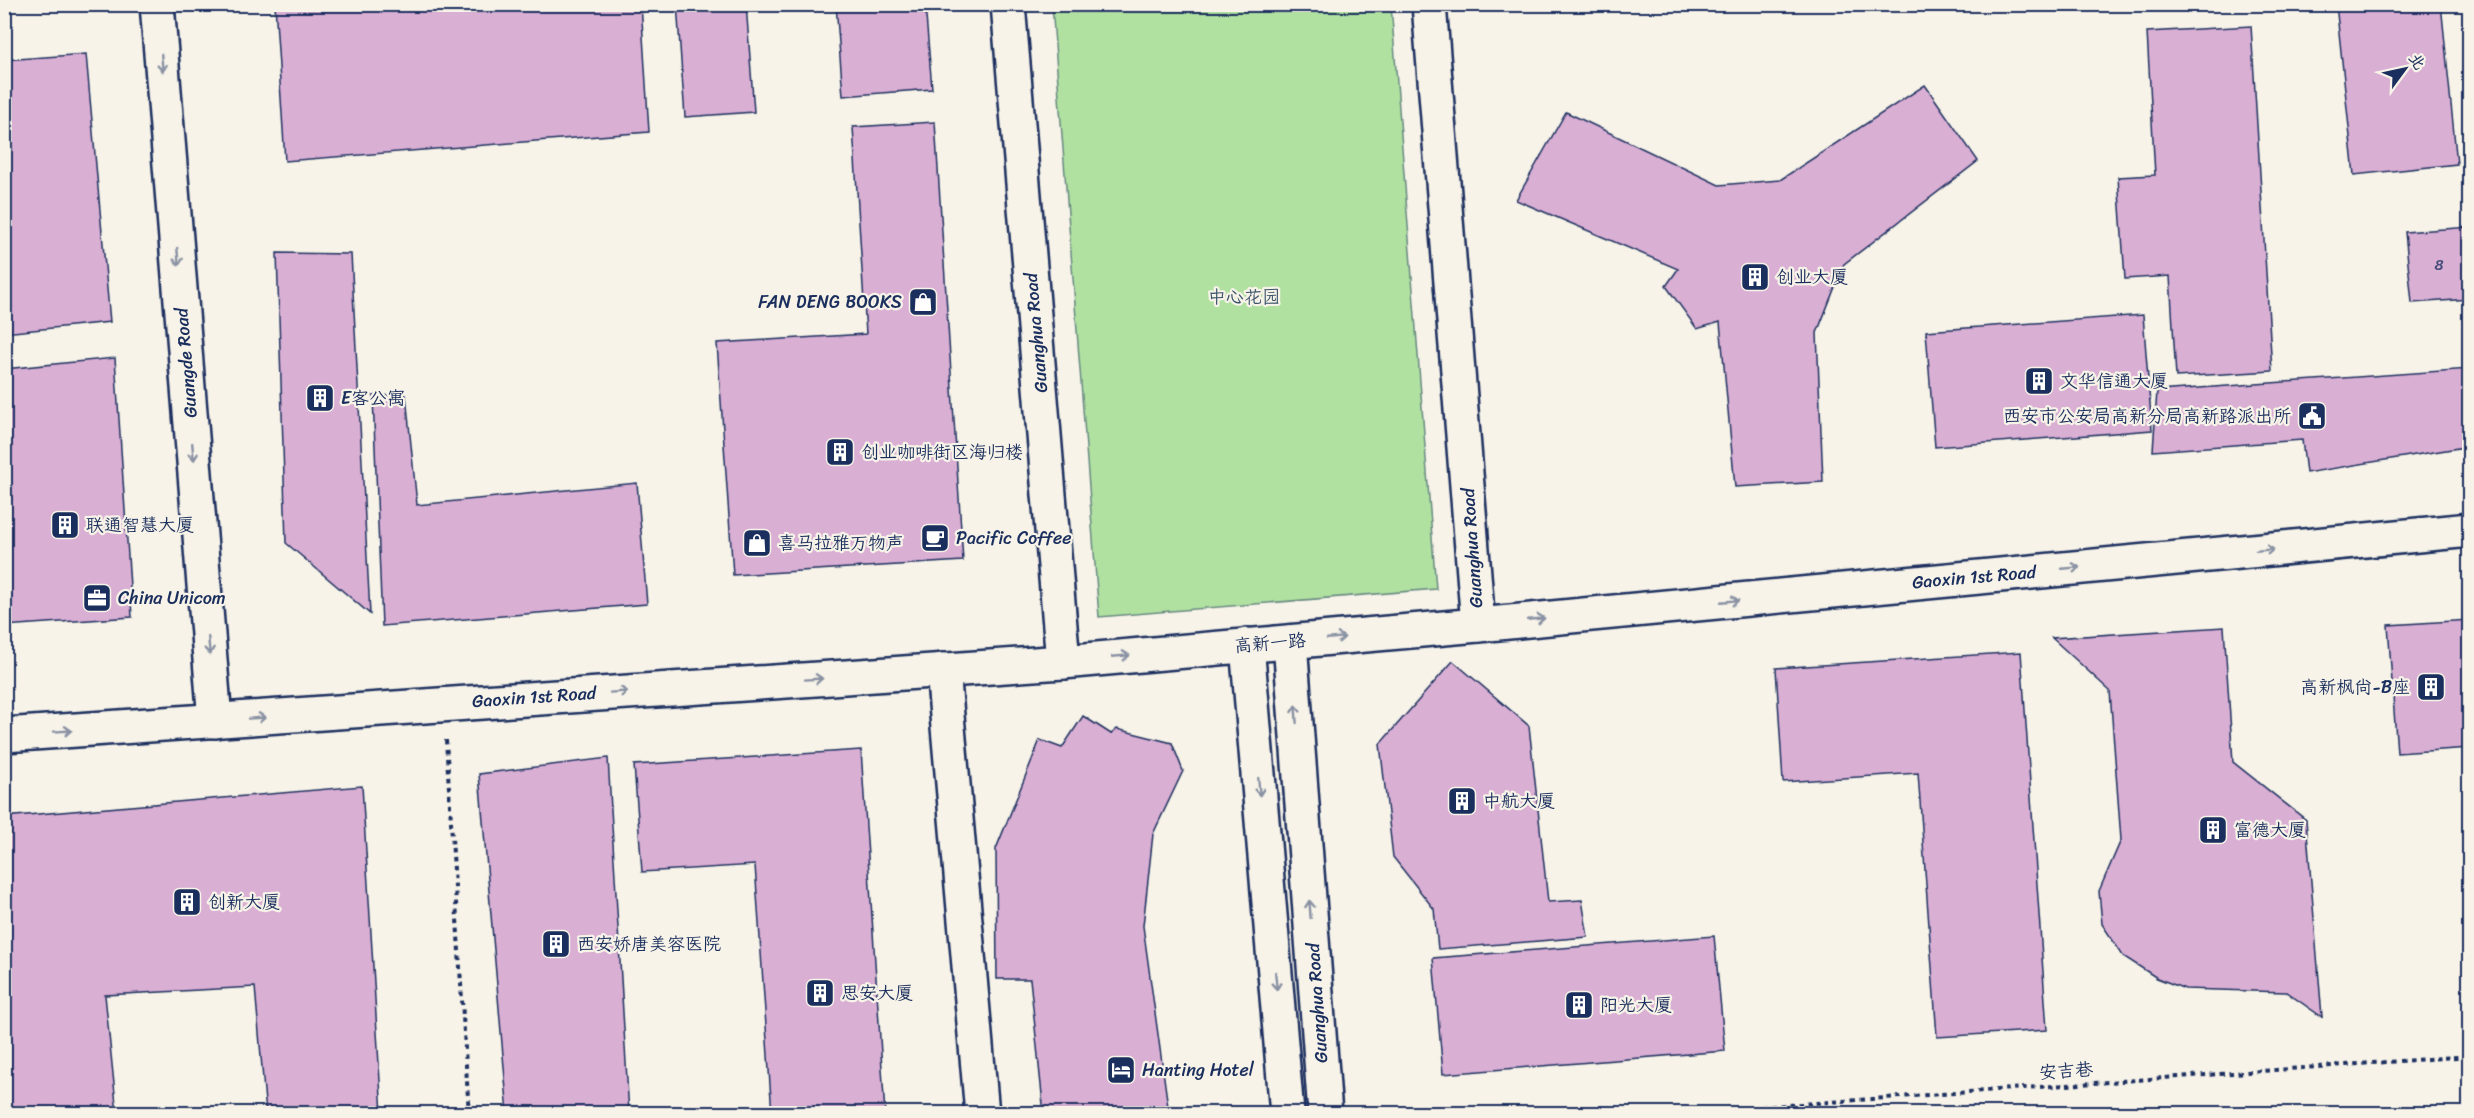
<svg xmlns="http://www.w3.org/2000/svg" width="2474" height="1118" viewBox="0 0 2474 1118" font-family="Sriracha,'LXGW WenKai TC',sans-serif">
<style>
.green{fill:#b1e1a1;stroke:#668880;stroke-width:1.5}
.building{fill:#daafd4;stroke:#1b2f5e;stroke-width:1.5}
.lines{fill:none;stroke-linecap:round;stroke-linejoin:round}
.street-casing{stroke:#1b2f5e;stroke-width:38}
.secondary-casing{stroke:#1b2f5e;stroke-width:38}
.path{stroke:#1b2f5e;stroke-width:4;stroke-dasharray:4.5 4.5;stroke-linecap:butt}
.street{stroke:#f7f3e8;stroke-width:33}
.secondary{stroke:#f7f3e8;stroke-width:33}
.oneway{stroke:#8991a3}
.labels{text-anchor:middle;stroke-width:4.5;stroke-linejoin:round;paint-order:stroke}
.number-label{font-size:15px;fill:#4b4f7c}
.poi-label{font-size:18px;fill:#1b2f5e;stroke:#f7f3e8;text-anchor:start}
.park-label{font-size:18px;fill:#39536b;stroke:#f7f3e8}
.street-label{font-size:18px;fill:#1b2f5e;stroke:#f7f3e8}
</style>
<rect width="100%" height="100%" fill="#f7f3e8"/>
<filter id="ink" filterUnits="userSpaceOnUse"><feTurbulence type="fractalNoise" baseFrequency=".0167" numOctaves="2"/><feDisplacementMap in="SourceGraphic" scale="12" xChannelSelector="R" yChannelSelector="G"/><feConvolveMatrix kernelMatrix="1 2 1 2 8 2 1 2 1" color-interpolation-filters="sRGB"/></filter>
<g filter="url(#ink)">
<path class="green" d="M1052,5H1391L1436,589L1099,617Z"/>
<g class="building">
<path d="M275,4H641L649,132L285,161Z"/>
<path d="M677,4H746L754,112L685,117Z"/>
<path d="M836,4H925L932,89L843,96Z"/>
<path d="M2336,4H2441L2457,164L2354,175Z"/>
<path d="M2251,26L2272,371L2176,377L2170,276L2125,279L2118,177L2155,175L2147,32Z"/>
<path d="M86,54L110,322L4,333V60Z"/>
<path d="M1925,85L1978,161L1844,264L1817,333L1823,482L1735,487L1720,322L1697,329L1666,286L1678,269L1516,200L1566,112L1719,185L1780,180Z"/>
<path d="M935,122L963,561L733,575L717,343L866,334L853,127Z"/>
<path d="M2470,227V299L2412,303L2405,232Z"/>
<path d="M277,253L351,254L370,614L286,543Z"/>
<path d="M2143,315L2152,430L1935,447L1926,331Z"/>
<path d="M115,358L132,617L4,626V369Z"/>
<path d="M2470,369V446L2306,473L2302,440L2153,451L2157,391Z"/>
<path d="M406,395L417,505L637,483L647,604L382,626L373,396Z"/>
<path d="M2470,620V748L2397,753L2388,625Z"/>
<path d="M2224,627L2233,762L2306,820L2322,1017L2286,992L2185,989L2157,978L2123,956L2102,924L2099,891L2121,840L2110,691L2052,638Z"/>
<path d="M2021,652L2047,1030L1937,1037L1918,773L1783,782L1776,668Z"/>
<path d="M1453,661L1529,726L1548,902L1582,900L1588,937L1438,949L1434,909L1393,857L1380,744Z"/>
<path d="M1083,716L1111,734L1117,729L1172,743L1183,771L1153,834L1143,926L1169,1114H1044L1030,979H997L996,849L1040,740L1062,748Z"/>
<path d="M861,750L885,1114H772L755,865L642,872L634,765Z"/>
<path d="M608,758L629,1114H508L479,774Z"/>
<path d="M362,786L382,1114H266L255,987L105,995L117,1114H4V817Z"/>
<path d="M1714,936L1725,1051L1443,1074L1433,958Z"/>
</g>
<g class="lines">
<g class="street-casing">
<g id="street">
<path d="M1008,4L1063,662"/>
<path d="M1429,4L1478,625"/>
<path d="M943,670L982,1114"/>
</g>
</g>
<g class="secondary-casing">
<g id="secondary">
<path d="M157,4L215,721"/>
<path d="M1290,642L1325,1114"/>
<path d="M1247,645L1287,1114"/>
<path d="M4,735L1063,662L1478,625L2470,530"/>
</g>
</g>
<g class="path">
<path d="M446,740L469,1114"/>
<path d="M1663,1114L2470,1056"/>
</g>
<use href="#street" class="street"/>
<use href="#secondary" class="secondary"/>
</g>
<defs><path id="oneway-shaft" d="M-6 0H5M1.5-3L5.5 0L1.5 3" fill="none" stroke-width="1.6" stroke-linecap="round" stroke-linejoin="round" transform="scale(1.5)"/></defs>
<g class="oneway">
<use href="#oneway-shaft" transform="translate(162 63) rotate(85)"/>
<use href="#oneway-shaft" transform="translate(178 257) rotate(85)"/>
<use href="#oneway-shaft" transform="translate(193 452) rotate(85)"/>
<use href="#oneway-shaft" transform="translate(2265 550) rotate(-5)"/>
<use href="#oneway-shaft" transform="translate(2071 568) rotate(-5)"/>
<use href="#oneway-shaft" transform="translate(1730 601) rotate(-5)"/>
<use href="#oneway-shaft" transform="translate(1536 619) rotate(-5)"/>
<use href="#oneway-shaft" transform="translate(1336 638) rotate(-5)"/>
<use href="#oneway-shaft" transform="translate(209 646) rotate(85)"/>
<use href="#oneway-shaft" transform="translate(1121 656) rotate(-5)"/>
<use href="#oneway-shaft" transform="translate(814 679) rotate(-4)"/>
<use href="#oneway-shaft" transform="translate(619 692) rotate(-4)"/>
<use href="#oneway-shaft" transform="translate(1296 714) rotate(-94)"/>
<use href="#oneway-shaft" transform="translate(257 718) rotate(-4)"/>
<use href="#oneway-shaft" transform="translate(63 731) rotate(-4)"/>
<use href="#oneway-shaft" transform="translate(1259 787) rotate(85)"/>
<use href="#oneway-shaft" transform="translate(1310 909) rotate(-94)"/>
<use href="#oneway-shaft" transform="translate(1276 981) rotate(85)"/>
</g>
</g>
<defs>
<g id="building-square" transform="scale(1.5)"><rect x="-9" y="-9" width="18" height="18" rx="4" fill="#1b2f5e" stroke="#f7f3e8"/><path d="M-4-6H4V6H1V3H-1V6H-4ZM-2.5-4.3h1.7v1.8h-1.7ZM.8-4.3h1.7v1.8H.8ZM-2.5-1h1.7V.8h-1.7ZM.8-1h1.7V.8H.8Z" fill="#fff"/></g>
<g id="shop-square" transform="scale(1.5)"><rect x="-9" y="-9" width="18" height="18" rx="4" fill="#1b2f5e" stroke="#f7f3e8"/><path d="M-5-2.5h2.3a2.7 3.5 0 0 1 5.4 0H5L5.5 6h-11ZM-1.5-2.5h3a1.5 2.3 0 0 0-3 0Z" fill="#fff"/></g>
<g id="civic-square" transform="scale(1.5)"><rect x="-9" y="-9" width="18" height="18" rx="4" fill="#1b2f5e" stroke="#f7f3e8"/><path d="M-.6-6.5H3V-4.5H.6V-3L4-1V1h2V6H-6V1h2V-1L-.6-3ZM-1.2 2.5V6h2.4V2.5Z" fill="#fff"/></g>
<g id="cafe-square" transform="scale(1.5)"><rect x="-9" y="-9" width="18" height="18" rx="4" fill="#1b2f5e" stroke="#f7f3e8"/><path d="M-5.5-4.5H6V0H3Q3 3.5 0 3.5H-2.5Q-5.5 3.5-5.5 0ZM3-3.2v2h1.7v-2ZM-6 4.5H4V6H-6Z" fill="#fff"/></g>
<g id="office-square" transform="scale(1.5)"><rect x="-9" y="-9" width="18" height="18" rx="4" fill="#1b2f5e" stroke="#f7f3e8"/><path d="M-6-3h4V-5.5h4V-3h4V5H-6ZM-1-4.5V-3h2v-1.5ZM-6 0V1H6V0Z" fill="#fff"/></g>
<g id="hotel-square" transform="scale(1.5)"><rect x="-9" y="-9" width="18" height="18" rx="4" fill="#1b2f5e" stroke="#f7f3e8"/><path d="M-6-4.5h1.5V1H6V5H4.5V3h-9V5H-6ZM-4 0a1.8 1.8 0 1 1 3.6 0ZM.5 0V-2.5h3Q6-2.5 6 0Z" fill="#fff"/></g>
</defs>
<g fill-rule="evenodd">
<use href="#building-square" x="1755" y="277"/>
<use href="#shop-square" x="923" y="302"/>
<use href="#building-square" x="2039" y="381"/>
<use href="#building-square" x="320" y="398"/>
<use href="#civic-square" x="2312" y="416"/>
<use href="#building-square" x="840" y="452"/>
<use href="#building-square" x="65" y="525"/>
<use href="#cafe-square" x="935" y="538"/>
<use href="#shop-square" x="757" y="543"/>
<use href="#office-square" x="97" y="598"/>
<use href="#building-square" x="2431" y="687"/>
<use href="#building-square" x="1462" y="801"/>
<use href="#building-square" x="2213" y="830"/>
<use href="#building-square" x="187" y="902"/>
<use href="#building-square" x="556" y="944"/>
<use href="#building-square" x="820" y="993"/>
<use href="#building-square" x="1579" y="1005"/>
<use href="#hotel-square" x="1121" y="1070"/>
</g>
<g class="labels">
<g class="number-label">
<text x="2439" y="270">8</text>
</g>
<g class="poi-label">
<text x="1776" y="283">创业大厦</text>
<text x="902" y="308" text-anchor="end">FAN DENG BOOKS</text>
<text x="2060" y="387">文华信通大厦</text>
<text x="341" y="404">E客公寓</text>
<text x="2291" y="422" text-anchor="end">西安市公安局高新分局高新路派出所</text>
<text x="861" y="458">创业咖啡街区海归楼</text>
<text x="86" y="531">联通智慧大厦</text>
<text x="956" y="544">Pacific Coffee</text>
<text x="778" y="549">喜马拉雅万物声</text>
<text x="118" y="604">China Unicom</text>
<text x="2410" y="693" text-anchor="end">高新枫尚-B座</text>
<text x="1483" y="807">中航大厦</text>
<text x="2234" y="836">富德大厦</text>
<text x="208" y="908">创新大厦</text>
<text x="577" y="950">西安娇唐美容医院</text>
<text x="841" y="999">思安大厦</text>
<text x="1600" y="1011">阳光大厦</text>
<text x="1142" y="1076">Hanting Hotel</text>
</g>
<g class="park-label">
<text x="1244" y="303">中心花园</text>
</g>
<g class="street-label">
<text transform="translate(1036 333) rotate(-95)" y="6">Guanghua Road</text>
<text transform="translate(186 363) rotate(-95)" y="6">Guangde Road</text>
<text transform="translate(1472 548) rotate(-94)" y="6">Guanghua Road</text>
<text transform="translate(1974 577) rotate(-5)" y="6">Gaoxin 1st Road</text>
<text transform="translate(1270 643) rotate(-5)" y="6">高新一路</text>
<text transform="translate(534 697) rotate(-4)" y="6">Gaoxin 1st Road</text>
<text transform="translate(1317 1003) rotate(-94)" y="6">Guanghua Road</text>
<text transform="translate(2066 1071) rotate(-4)" y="6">安吉巷</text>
</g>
</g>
<rect width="2474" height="1118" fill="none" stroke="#f7f3e8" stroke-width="24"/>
<rect x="12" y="12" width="2450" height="1094" fill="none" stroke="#1b2f5e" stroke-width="2" filter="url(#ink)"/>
<g transform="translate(2405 69) rotate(57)" stroke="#f7f3e8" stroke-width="4.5" paint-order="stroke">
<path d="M0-4.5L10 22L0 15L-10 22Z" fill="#1b2f5e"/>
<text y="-9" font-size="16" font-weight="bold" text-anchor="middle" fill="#1b2f5e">北</text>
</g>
</svg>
